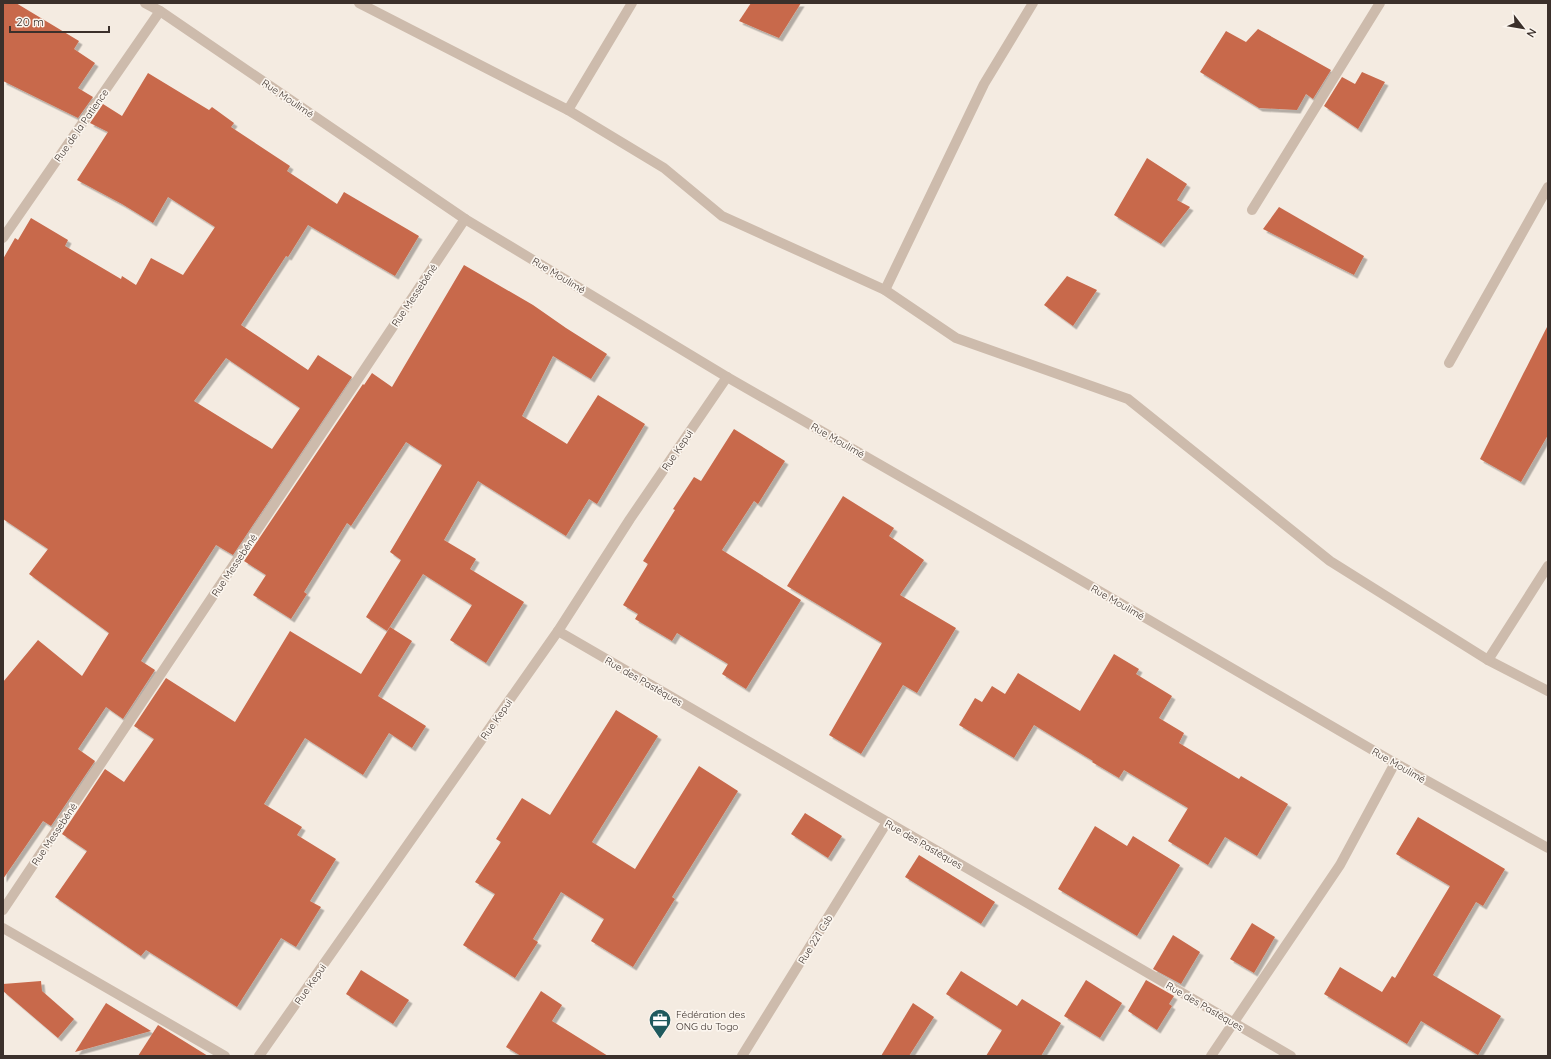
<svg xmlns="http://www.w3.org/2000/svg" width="1551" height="1059" viewBox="0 0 1551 1059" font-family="Quicksand,sans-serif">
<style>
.building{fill:#c8694b;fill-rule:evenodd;filter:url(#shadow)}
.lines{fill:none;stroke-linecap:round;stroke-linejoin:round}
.minor{stroke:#cdbbac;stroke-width:10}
.labels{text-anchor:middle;stroke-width:3.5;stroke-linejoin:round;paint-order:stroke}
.street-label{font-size:10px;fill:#3b302b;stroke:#fbf5ee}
.poi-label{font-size:10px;fill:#3b302b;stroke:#fbf5ee;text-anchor:start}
</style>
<defs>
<filter id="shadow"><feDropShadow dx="3.5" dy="3.5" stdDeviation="0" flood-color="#0004"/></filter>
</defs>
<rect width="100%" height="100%" fill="#f4ebe1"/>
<g class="building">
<path d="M3,3H16L79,41L74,49L95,63L78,88L93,97L78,118L3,81Z"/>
<path d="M751,3H801L779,38L739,21Z"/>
<path d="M1258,29L1331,70L1313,99L1306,94L1297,110L1259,108L1200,72L1226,31L1246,42Z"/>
<path d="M1362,72L1385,82L1358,129L1324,106L1342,77L1355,84Z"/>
<path d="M148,73L209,110L212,107L234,123L231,127L290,166L287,171L337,204L344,192L419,236L395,276L308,225L288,257L286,256L241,325L308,370L318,355L352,377L233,555L216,545L141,661L155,670L123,719L106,707L78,749L95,761L51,826L43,821L3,879V682L38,640L82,676L109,633L29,574L48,549L3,519V259L15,238L18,240L31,218L68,240L65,246L121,279L122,276L136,285L151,258L183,275L215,227L168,197L153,223L122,204L77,180L108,132L90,123L103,104L122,116ZM226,358L300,408L272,449L194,401Z"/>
<path d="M1147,158L1187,184L1177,200L1190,207L1161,244L1114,215Z"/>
<path d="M1279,207L1364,256L1354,275L1263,229Z"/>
<path d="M464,265L533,305L566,328L607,354L591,379L553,356L522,416L567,444L598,395L645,424L597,504L589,499L566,536L478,481L444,540L476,559L470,569L524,602L486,663L450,640L472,605L423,574L387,631L366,617L401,560L390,552L442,465L406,442L351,526L347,523L304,592L307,594L291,619L253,595L266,575L244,561L363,384L364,385L372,373L392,387Z"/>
<path d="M1067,276L1097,290L1073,326L1044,305Z"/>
<path d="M1548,325V435L1521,482L1480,459Z"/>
<path d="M734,429L785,461L758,504L754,501L722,550L801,600L746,689L722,674L728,664L677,633L672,641L635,619L638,614L623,605L648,564L643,561L675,510L673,509L694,477L701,481Z"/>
<path d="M843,496L894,528L889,536L924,560L900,595L956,628L917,693L903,685L861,754L829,735L882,643L787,586Z"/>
<path d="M390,627L412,641L378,696L426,726L412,748L389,733L363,775L305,738L264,804L302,827L297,835L336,859L310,901L321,907L296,947L281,938L237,1007L146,950L141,956L55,897L87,851L62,834L105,769L124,782L154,739L134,726L166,678L235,722L290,631L361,674Z"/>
<path d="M1114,654L1139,669L1136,674L1172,696L1159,718L1184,733L1179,743L1239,779L1241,776L1288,804L1257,856L1225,837L1208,865L1168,841L1188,808L1124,770L1119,778L1092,762L1093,761L1034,725L1014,758L959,725L975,698L982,702L992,686L1005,694L1018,673L1080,711Z"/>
<path d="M616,710L658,736L592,842L635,869L699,766L738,791L672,897L675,899L633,967L591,941L604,919L561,892L533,939L538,942L515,978L463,945L495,894L475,882L501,842L496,839L522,798L550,815Z"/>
<path d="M805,813L842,836L828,858L791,834Z"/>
<path d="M1418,817L1505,869L1483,906L1476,902L1433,975L1501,1016L1478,1055L1421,1021L1407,1044L1324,994L1340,967L1382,992L1392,976L1395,978L1450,886L1396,854Z"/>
<path d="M1095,826L1127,846L1133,836L1180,865L1137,936L1058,889Z"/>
<path d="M919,855L995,902L981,924L905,877Z"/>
<path d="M1252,923L1275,937L1254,973L1230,959Z"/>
<path d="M1173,935L1200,952L1181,984L1153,969Z"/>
<path d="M361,970L409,1000L393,1024L346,994Z"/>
<path d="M961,971L1017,1006L1022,999L1061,1023L1041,1056H986L1002,1030L946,994Z"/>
<path d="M1086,980L1122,1003L1100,1038L1064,1016Z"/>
<path d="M1146,980L1174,996L1169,1004L1172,1006L1157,1030L1128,1011Z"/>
<path d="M41,981L42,991L74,1019L58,1038L3,991V984Z"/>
<path d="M541,991L562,1005L552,1021L608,1056H521L506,1047Z"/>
<path d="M106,1003L151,1031L75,1052Z"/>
<path d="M913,1003L934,1017L909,1056H881Z"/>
<path d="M158,1025L208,1056H138Z"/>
</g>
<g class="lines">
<g class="minor">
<path d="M145,3L160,11L465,219L727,377L1046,560L1395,763L1548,848"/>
<path d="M359,3L568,110L664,168L722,216L885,290L956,338L1128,399L1330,561L1488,660L1548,691"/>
<path d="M568,110L632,3"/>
<path d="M1252,210L1380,3"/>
<path d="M3,238L160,11"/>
<path d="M885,290L984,84L1033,3"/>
<path d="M1449,363L1548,187"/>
<path d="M558,631L1291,1056"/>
<path d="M1488,660L1548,566"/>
<path d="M3,910L465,219"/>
<path d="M3,928L225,1056"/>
<path d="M259,1056L558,631L630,519L727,377"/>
<path d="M742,1056L887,822"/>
<path d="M1211,1056L1340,865L1395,763"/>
</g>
</g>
<defs>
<g id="office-pin" transform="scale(1.15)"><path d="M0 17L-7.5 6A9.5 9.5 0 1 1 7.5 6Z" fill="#1f5a5e" stroke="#fbf5ee"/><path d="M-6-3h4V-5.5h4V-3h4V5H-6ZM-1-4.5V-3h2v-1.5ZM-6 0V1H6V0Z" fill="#fff"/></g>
</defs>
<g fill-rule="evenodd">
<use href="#office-pin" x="660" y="1020"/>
</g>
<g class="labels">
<g class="street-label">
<text transform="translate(288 98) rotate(34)" y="4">Rue Moulimé</text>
<text transform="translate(81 125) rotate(-55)" y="4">Rue de la Patience</text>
<text transform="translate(559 275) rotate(31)" y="4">Rue Moulimé</text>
<text transform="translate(414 295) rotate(-56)" y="4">Rue Messebéné</text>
<text transform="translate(838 440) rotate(30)" y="4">Rue Moulimé</text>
<text transform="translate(677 450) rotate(-56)" y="4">Rue Kepui</text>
<text transform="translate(234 565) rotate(-56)" y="4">Rue Messebéné</text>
<text transform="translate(1118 602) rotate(30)" y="4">Rue Moulimé</text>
<text transform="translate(644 681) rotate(30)" y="4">Rue des Pastèques</text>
<text transform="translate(496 719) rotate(-55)" y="4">Rue Kepui</text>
<text transform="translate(1399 765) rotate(30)" y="4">Rue Moulimé</text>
<text transform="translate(54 834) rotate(-56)" y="4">Rue Messebéné</text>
<text transform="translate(924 844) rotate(30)" y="4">Rue des Pastèques</text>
<text transform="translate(815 939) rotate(-58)" y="4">Rue 221 Csb</text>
<text transform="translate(310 984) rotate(-55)" y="4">Rue Kepui</text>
<text transform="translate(1205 1006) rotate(30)" y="4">Rue des Pastèques</text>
</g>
<g class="poi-label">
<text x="676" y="1018">Fédération des<tspan x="676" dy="12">ONG du Togo</tspan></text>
</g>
</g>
<rect width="1551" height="1059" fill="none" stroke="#3b302b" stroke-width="8"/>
<g transform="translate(1523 28) rotate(121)" stroke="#fbf5ee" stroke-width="3" paint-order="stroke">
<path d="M0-3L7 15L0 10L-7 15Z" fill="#3b302b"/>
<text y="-6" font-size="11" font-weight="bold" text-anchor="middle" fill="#3b302b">N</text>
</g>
<path d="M10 26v6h99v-6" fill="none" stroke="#3b302b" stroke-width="2"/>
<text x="16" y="26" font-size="12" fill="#3b302b" stroke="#fbf5ee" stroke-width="3" paint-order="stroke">20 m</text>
</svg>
